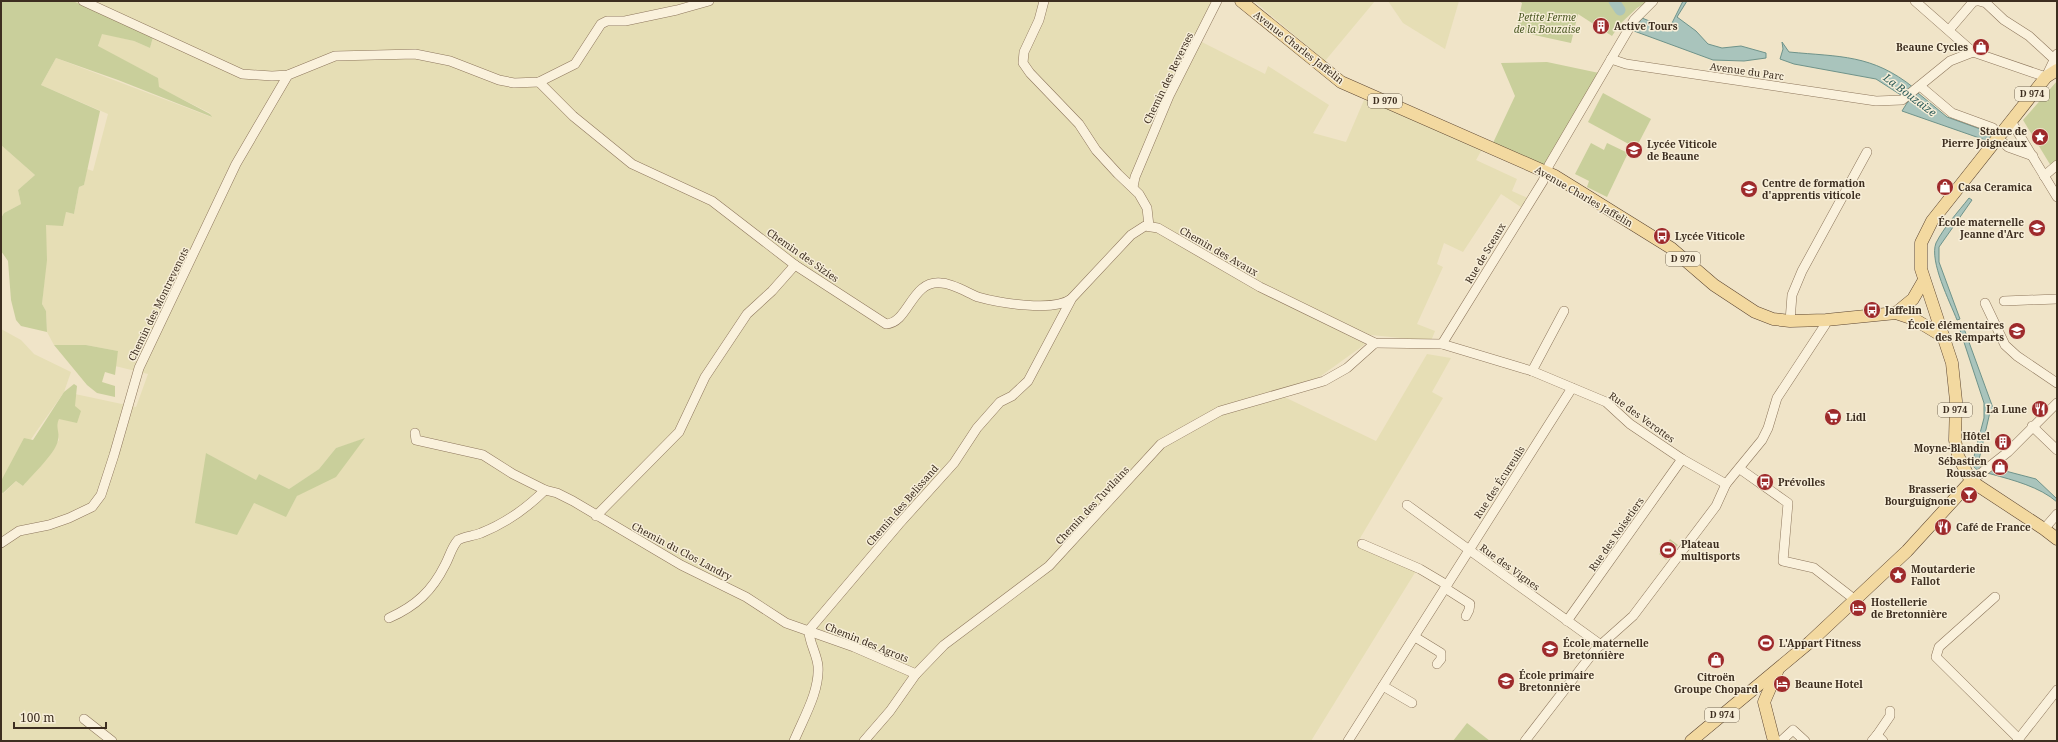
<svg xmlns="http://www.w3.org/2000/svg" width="2058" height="742" viewBox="0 0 2058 742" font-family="'Noto Serif',serif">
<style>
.farmland{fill:#e6deb5;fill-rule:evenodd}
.green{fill:#c9cf9b}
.water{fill:#a9c4bc;stroke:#6f938a}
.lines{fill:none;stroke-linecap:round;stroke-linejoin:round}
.river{stroke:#a9c4bc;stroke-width:11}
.minor-casing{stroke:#8d765c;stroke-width:10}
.major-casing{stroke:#5b4430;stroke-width:13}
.minor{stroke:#faf1dc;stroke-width:9}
.major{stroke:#f3d9a0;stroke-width:12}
.labels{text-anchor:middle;stroke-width:3;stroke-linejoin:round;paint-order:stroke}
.shield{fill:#f7eed8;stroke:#756857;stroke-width:1}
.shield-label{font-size:9px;font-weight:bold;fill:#3d2e20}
.park-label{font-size:10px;font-style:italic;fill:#4d5a26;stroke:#f7eed8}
.poi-label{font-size:10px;font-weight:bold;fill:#3d2e20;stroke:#f7eed8;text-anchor:start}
.street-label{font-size:10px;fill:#3d2e20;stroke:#f7eed8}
.water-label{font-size:11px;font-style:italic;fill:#2f5d5a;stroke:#f7eed8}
</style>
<rect width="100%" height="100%" fill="#f0e4c8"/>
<g class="farmland">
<path d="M73,1H1213L1194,38L1265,74L1268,66L1329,105L1313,133L1346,142L1364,100L1484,146L1476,160L1517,179L1512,191L1528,198L1524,209L1501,194L1463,252L1444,243L1437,264L1443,267L1417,324L1435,331L1431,341L1371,335L1364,345L1318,378L1274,392L1376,441L1427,354L1451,358L1432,392L1443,398L1356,545L1416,571L1311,741H1V492L4,493L16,481L23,486L59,440L56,424L59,418L75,407V394L136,407L148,374L115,366L118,351L86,345H54L47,332L46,311L42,304L46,261V224L66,212L74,214L79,187L84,185L87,169L93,171L108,114L41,85L56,58L211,117L210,113L158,87V78L98,47L101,33L134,41L150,48L153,37ZM364,439L297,496L286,516L254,503L206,453L256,481L259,474L289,489L319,469L336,448Z"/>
<path d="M1254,1H1375L1325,61Z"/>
<path d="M1388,1H1459L1445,49L1403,23Z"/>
<path d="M1,145L35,175L18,190L21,204L4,213L1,218Z"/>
<path d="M1,329L21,340L34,354L71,372L64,392L1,482Z"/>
</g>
<g class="green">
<path d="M1,1H73L153,37L150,48L134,41L102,34L98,46L158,78L159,87L210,114L212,117L118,80L56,58L41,85L100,111L84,185L79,187L74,214L66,212L63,226L46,225L47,260L42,304L46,311L47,332L21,326L16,320L11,300L8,261L1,251V218L4,213L21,204L18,190L35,175L1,145Z"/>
<path d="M1519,1H1649L1637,8L1620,24L1612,36L1578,14L1571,43L1516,31L1522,3Z"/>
<path d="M1547,62L1599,73L1544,168L1492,145L1515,96L1501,63Z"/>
<path d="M2057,81V162L2051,166L2023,120Z"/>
<path d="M1603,93L1651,119L1636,148L1588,122Z"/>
<path d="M1591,143L1604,150L1607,143L1628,153L1607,197L1587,187L1589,181L1575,174Z"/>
<path d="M54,345H86L118,351L115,375L105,372L102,382L115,386V397L97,393L87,385Z"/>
<path d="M74,384L77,386L75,406L81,411L77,423L59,419C55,427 60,432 58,440C56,453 32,475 23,486L16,481L3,493L1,492V481L24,438L33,440L64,392Z"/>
<path d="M365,438L336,477L297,496L286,517L254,503L237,535L195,523L206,453L256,480L259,474L289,489L319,469L336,448Z"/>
<path d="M1670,539L1678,545L1666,560L1659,554Z"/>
<path d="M1467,723L1490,741H1453Z"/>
</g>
<g class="water">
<path d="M1683,1H1687L1677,17L1696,31L1708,44L1722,48L1741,46L1766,53V58L1744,61L1713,60L1634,31L1642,18L1674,31L1670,27Z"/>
<path d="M1782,42L1789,52C1840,57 1872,54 1914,88L1904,97L1876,79L1794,64L1780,59L1783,49Z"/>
<path d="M1918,93L1947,117L1994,134L1988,141L1902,111L1907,103Z"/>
<path d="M1969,198L1972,200L1939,247V262L1960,319L1957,320C1950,302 1929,261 1936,243C1944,227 1958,212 1969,198Z"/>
<path d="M1962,323L1993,408L1990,412L1978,464L1982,468L1992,470L1994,468L2036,479L2057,499V502C2040,487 2013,480 1991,474C1984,472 1978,472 1974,467L1973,460L1984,418V403L1958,324Z"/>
</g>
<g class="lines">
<path class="river" d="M1614,1L1620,10"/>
<g class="minor-casing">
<g id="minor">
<path d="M83,1L242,74L272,76L288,75L335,56L415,54L450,61L499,80L514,83L539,82L575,64L601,24L607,21H625L677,10L709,1"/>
<path d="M1044,1L1039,20L1024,52L1023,63L1030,73L1079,124L1096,150L1118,174L1139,194L1147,208L1149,226"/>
<path d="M1915,1L1973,52L2046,77L2057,54"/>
<path d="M1979,1L1986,3L2004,20L2029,36L2054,59"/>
<path d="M1949,30L1973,2L1977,1"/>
<path d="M1611,59L1626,64L1876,101L1902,100L1950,61L1973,52"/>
<path d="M539,82L573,116L632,164L712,201L795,265L886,324C909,323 911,280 941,283C952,283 968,293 978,297C999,303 1054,312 1071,299"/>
<path d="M1920,86L1952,113L1993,128"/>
<path d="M2011,121L2057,197"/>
<path d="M1998,138L2008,147L2033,156"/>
<path d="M2044,176L2057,165"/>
<path d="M1133,187L1135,177L1169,96L1217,1"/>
<path d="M2004,301L2057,299"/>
<path d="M1985,303L2005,345L2017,356L2057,383"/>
<path d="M1790,321L1792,295L1802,271L1867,152"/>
<path d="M1442,344L1543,181L1549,165L1634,20L1653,1"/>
<path d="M1532,371L1564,311"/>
<path d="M2032,426L2057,450"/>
<path d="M415,433L416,440L483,455L513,474L545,490L557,493L573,501L681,565L746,597L786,623L854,647L916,674"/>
<path d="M1740,469L1788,503L1783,561L1814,568L1854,599"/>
<path d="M1971,481L2008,452L2057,403"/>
<path d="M1407,505L1601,645"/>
<path d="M596,516L679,432L705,377L747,314L772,291L795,265"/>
<path d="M2044,529L2057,514"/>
<path d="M1,543L19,531L49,525L69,518L92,507L101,495L114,455L139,368L236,164L288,75"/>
<path d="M1362,544L1420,569L1447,585"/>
<path d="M1445,588L1470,604L1469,610L1466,616"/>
<path d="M1995,597L1939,647L1936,657L2019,739"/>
<path d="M389,618C416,606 432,591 445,565C450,556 451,548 458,540C465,536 474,536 481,533C506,523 526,509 545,490"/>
<path d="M1567,621L1682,459"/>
<path d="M1415,637L1441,653V659L1437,664"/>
<path d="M1383,686L1412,703"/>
<path d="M84,719L112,741"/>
<path d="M1877,735L1890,716V711"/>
<path d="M794,741C803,719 820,691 818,666C817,654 808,640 809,630L899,524L954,463L977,428L1000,402L1012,396L1028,381L1072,298L1131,235L1145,226L1158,228L1260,287L1375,343L1442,344L1532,371L1606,402L1630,424L1682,459L1726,484"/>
<path d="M864,741L890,711L916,674L944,645L1049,566L1161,444L1220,411L1324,381L1347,368L1375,343"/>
<path d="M1348,741L1572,388"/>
<path d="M1525,741L1596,649L1633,616L1716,506L1726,484L1762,440L1768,428L1777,398L1825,325L1826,320"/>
<path d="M1781,741L1793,730L1805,741"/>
<path d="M1872,741L1877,735L1883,741"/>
<path d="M2017,741L2057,690"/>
</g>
</g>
<g class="major-casing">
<g id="major">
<path d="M1241,1L1341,82L1555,176L1671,248L1714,285L1755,312L1773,319L1790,321L1826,320L1896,313L1914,319L1944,337"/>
<path d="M2057,70L2046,77L1932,221L1921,243V269L1952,363L1956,401L1955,440L1958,456L1971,481L2044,529L2057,539"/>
<path d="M1896,313L1913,299L1924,280"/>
<path d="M1691,741L1810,642L1907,551L1971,481"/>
<path d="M1774,741L1764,702L1777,672"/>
</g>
</g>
<use href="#minor" class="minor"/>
<use href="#major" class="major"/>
</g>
<defs>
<g id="building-disc" transform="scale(0.9)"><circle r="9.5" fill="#9e2a2b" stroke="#f7eed8"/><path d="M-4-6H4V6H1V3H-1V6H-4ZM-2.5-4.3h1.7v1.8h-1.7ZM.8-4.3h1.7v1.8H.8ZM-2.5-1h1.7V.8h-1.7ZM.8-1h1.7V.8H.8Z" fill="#fff"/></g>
<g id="shop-disc" transform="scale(0.9)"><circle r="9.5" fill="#9e2a2b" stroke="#f7eed8"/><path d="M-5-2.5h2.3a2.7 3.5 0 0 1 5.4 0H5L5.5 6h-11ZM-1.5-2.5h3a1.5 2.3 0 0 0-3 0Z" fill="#fff"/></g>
<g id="sight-disc" transform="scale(0.9)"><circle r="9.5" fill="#9e2a2b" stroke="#f7eed8"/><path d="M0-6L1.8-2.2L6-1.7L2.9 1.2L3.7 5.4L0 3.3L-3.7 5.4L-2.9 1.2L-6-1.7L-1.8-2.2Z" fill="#fff"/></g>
<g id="school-disc" transform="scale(0.9)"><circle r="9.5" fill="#9e2a2b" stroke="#f7eed8"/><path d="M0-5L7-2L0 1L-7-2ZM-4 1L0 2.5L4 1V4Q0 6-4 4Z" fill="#fff"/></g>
<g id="university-disc" transform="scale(0.9)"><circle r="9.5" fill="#9e2a2b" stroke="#f7eed8"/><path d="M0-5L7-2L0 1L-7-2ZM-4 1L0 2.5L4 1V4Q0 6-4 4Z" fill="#fff"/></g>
<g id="bus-disc" transform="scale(0.9)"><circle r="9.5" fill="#9e2a2b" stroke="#f7eed8"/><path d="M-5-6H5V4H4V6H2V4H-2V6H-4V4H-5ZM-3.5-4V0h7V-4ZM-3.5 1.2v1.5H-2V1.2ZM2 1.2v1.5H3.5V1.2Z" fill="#fff"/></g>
<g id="restaurant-disc" transform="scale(0.9)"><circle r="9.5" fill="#9e2a2b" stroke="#f7eed8"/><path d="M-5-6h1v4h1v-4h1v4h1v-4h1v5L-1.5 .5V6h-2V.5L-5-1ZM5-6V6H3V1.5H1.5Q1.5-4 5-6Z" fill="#fff"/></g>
<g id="supermarket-disc" transform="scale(0.9)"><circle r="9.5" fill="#9e2a2b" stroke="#f7eed8"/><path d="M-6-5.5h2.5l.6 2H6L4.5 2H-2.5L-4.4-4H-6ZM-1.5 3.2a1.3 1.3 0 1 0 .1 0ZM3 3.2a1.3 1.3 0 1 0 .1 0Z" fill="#fff"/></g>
<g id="bar-disc" transform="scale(0.9)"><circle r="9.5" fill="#9e2a2b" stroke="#f7eed8"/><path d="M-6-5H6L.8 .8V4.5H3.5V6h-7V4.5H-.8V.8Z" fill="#fff"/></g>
<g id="stadium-disc" transform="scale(0.9)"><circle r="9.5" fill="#9e2a2b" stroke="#f7eed8"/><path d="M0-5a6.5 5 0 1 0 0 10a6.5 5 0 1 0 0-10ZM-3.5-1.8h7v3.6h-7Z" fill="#fff"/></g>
<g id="hotel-disc" transform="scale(0.9)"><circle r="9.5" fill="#9e2a2b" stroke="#f7eed8"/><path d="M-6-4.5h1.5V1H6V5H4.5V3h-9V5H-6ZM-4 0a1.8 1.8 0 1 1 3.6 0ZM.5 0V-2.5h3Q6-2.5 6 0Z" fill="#fff"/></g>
</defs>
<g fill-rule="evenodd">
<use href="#building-disc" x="1601" y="26"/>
<use href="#shop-disc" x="1981" y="47"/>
<use href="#sight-disc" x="2040" y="137"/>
<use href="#school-disc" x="1634" y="150"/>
<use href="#shop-disc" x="1945" y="187"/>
<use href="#university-disc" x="1749" y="189"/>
<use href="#school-disc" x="2037" y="228"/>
<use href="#bus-disc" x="1662" y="236"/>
<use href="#bus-disc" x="1872" y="310"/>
<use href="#school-disc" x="2017" y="331"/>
<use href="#restaurant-disc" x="2040" y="409"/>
<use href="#supermarket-disc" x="1833" y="417"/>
<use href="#building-disc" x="2003" y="442"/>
<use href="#shop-disc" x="2000" y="467"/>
<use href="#bus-disc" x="1765" y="482"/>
<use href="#bar-disc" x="1969" y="495"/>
<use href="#restaurant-disc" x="1943" y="527"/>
<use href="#stadium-disc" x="1668" y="550"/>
<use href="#sight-disc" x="1898" y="575"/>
<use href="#hotel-disc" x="1858" y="608"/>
<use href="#stadium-disc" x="1766" y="643"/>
<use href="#school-disc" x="1550" y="649"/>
<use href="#shop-disc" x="1716" y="660"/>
<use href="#school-disc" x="1506" y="681"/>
<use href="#hotel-disc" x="1782" y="684"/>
</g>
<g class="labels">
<g class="shield">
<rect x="2015" y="87" width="34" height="14" rx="3"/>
<rect x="1368" y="94" width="34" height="14" rx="3"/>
<rect x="1666" y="252" width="34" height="14" rx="3"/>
<rect x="1938" y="403" width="34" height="14" rx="3"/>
<rect x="1705" y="708" width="34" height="14" rx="3"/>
</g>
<g class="shield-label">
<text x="2032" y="97">D 974</text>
<text x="1385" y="104">D 970</text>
<text x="1683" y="262">D 970</text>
<text x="1955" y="413">D 974</text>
<text x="1722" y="718">D 974</text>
</g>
<g class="park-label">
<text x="1547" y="21">Petite Ferme<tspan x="1547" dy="12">de la Bouzaise</tspan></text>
</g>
<g class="poi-label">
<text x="1614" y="30">Active Tours</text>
<text x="1968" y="51" text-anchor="end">Beaune Cycles</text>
<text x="2027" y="135" text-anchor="end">Statue de<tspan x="2027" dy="12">Pierre Joigneaux</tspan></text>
<text x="1647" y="148">Lycée Viticole<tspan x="1647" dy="12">de Beaune</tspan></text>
<text x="1762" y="187">Centre de formation<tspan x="1762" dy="12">d'apprentis viticole</tspan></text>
<text x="1958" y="191">Casa Ceramica</text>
<text x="2024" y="226" text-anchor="end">École maternelle<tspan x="2024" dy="12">Jeanne d'Arc</tspan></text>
<text x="1675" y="240">Lycée Viticole</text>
<text x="1885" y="314">Jaffelin</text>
<text x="2004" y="329" text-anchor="end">École élémentaires<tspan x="2004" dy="12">des Remparts</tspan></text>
<text x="2027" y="413" text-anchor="end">La Lune</text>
<text x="1846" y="421">Lidl</text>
<text x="1990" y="440" text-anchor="end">Hôtel<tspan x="1990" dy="12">Moyne-Blandin</tspan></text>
<text x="1987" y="465" text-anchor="end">Sébastien<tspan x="1987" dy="12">Roussac</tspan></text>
<text x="1778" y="486">Prévolles</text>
<text x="1956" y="493" text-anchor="end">Brasserie<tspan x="1956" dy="12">Bourguignone</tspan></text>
<text x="1956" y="531">Café de France</text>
<text x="1681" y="548">Plateau<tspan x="1681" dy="12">multisports</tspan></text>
<text x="1911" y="573">Moutarderie<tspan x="1911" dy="12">Fallot</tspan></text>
<text x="1871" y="606">Hostellerie<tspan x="1871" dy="12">de Bretonnière</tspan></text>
<text x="1563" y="647">École maternelle<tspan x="1563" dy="12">Bretonnière</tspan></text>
<text x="1779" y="647">L'Appart Fitness</text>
<text x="1519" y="679">École primaire<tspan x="1519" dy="12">Bretonnière</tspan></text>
<text x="1716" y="681" text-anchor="middle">Citroën<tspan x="1716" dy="12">Groupe Chopard</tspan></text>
<text x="1795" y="688">Beaune Hotel</text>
</g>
<g class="street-label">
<text transform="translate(1299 47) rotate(38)" y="4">Avenue Charles Jaffelin</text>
<text transform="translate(1747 71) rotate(8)" y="4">Avenue du Parc</text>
<text transform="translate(1168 78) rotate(-64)" y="4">Chemin des Reverses</text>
<text transform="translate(1584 196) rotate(30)" y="4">Avenue Charles Jaffelin</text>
<text transform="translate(1219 251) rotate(30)" y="4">Chemin des Avaux</text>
<text transform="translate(1485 253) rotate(-59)" y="4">Rue de Sceaux</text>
<text transform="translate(803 255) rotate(35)" y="4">Chemin des Sizies</text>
<text transform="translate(158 304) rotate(-64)" y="4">Chemin des Montrevenots</text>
<text transform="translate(1642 417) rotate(36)" y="4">Rue des Verottes</text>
<text transform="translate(1499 482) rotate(-57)" y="4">Rue des Écureuils</text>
<text transform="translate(902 505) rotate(-49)" y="4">Chemin des Belissand</text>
<text transform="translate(1092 505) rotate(-47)" y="4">Chemin des Tuvilains</text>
<text transform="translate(1616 534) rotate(-55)" y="4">Rue des Noisetiers</text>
<text transform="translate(682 551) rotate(28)" y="4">Chemin du Clos Landry</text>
<text transform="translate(1510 567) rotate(36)" y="4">Rue des Vignes</text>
<text transform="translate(867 642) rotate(22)" y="4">Chemin des Agrots</text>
</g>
<g class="water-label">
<text transform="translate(1910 95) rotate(37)" y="4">La Bouzaize</text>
</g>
</g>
<rect width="2058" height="742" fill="none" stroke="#3d2e20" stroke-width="4"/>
<path d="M14 722v6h92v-6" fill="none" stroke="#3d2e20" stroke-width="2"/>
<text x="20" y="722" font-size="12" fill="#3d2e20" stroke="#f7eed8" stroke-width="3" paint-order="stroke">100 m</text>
</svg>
